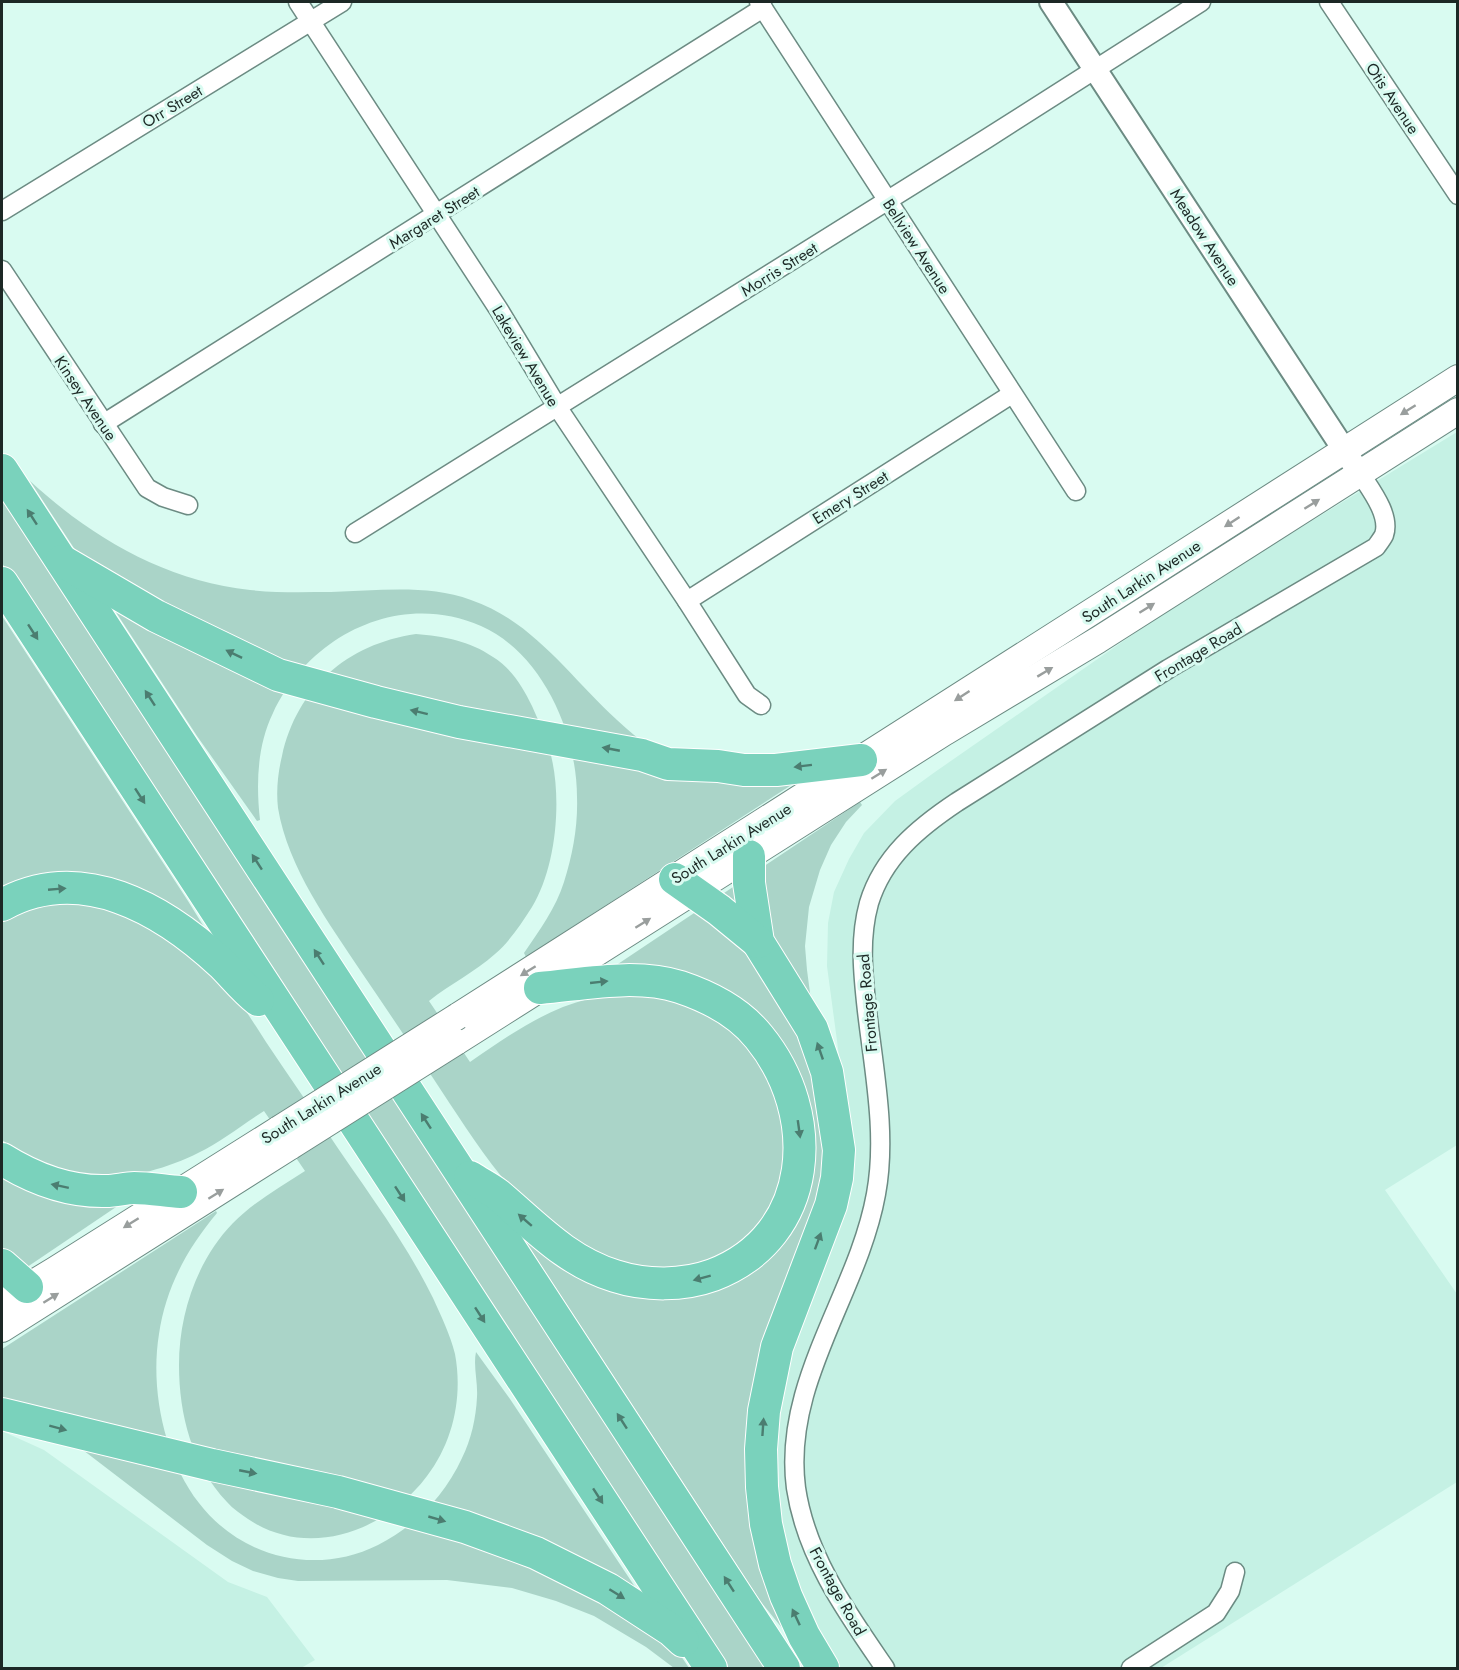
<svg xmlns="http://www.w3.org/2000/svg" width="1459" height="1670" viewBox="0 0 1459 1670" font-family="Jost,sans-serif">
<style>
.built{fill:#c5f1e4}
.green{fill:#aad4c8}
.lines{fill:none;stroke-linecap:round;stroke-linejoin:round}
.minor-casing{stroke:#6c8b83;stroke-width:21}
.tertiary-casing{stroke:#6c8b83;stroke-width:26}
.secondary-casing{stroke:#6c8b83;stroke-width:28}
.motorway-casing{stroke:#fff;stroke-width:34}
.minor{stroke:#fff;stroke-width:18}
.tertiary{stroke:#fff;stroke-width:22}
.secondary{stroke:#fff;stroke-width:26}
.motorway{stroke:#7ad2bc;stroke-width:32}
.secondary-bridge-casing{stroke:#6c8b83;stroke-width:28;stroke-linecap:butt}
.secondary-bridge{stroke:#fff;stroke-width:26}
.oneway{fill:#999e9d}
.oneway2{fill:#4b7d70}
.labels{text-anchor:middle;stroke-width:6;stroke-linejoin:round;paint-order:stroke}
.street-label{font-size:16px;fill:#1c2825;stroke:#d9fbf1}
</style>
<rect width="100%" height="100%" fill="#d9fbf1"/>
<g class="built">
<path d="M1457,432V1145L1385,1190L1457,1294V1482L1161,1668H840L820,1632L792,1572L778,1520L773,1472L778,1415L788,1366L834,1240L852,1153L827,966L828,923L834,892L849,859L864,833L895,801L935,772L1181,601Z"/>
<path d="M2,1431L44,1450L228,1582L267,1597L315,1660L301,1668H2Z"/>
</g>
<g class="green">
<path d="M30,481C91,537 165,581 250,590C277,593 304,592 331,592C377,591 427,584 471,600C533,621 570,677 617,720C628,730 639,740 652,748C663,754 680,754 692,757C728,765 763,772 799,780L526,957L524,953C539,931 556,908 564,882C573,854 578,825 577,797C577,733 542,653 481,626C400,590 309,635 273,713C257,746 256,784 260,820L257,821L197,736Z"/>
<path d="M2,496L769,1668H724L2,563Z"/>
<path d="M2,616L188,901L217,948L164,906L2,895Z"/>
<path d="M416,634C443,636 470,641 493,657C511,668 523,687 532,706C538,720 545,734 549,748C563,794 557,866 532,907C521,924 510,941 495,954C475,972 450,984 429,1001L470,1062C508,1036 544,1010 588,999C679,978 776,1035 785,1132C785,1141 784,1152 783,1161C782,1168 783,1177 781,1184C779,1193 772,1202 767,1210C764,1216 760,1224 756,1229C718,1280 635,1279 585,1248C573,1241 561,1230 549,1222C540,1214 528,1208 519,1199C513,1193 507,1184 501,1176C476,1145 455,1111 433,1078C409,1043 386,1008 362,973C329,923 288,868 278,808C276,791 278,772 282,756C297,688 347,644 416,634Z"/>
<path d="M860,802L862,805L846,822L831,845L820,870L809,907L805,946L807,970L824,1099L829,1174L760,1380L795,1644L761,1602L514,1224L670,1292L793,1216L774,1042L609,970Z"/>
<path d="M91,901C110,909 129,917 147,925C155,928 165,931 172,935C183,942 192,955 201,964C212,975 225,986 235,997C247,1011 256,1027 266,1042C286,1072 307,1102 327,1132C363,1186 404,1239 433,1298C441,1316 450,1334 455,1354C463,1397 453,1442 427,1476C386,1531 309,1560 248,1519C241,1514 233,1509 227,1502C192,1465 179,1415 179,1365C179,1314 197,1260 233,1223C254,1202 280,1187 305,1171L264,1111C242,1125 221,1142 198,1153C156,1174 93,1189 48,1170C32,1163 16,1149 2,1140V918L42,902Z"/>
<path d="M2,1170L125,1201L2,1284Z"/>
<path d="M216,1211L217,1213C187,1249 166,1287 159,1334C150,1389 164,1458 199,1503C241,1558 316,1576 378,1545C415,1526 444,1497 462,1458C471,1440 476,1418 477,1397C478,1382 473,1366 476,1352L510,1399L689,1668H674L646,1647L594,1616L556,1601L512,1588L447,1580L298,1581L278,1578L253,1571L232,1561L207,1545L79,1447L2,1409V1349Z"/>
</g>
<g class="lines">
<g class="minor-casing">
<g id="minor">
<path d="M298,2L499,310L558,408L687,601L747,695L761,705"/>
<path d="M759,2L1076,491"/>
<path d="M1329,2L1458,195"/>
<path d="M2,211L342,2"/>
<path d="M2,270L147,488L163,497L188,505"/>
<path d="M103,424L763,8"/>
<path d="M355,533L986,139L1201,2"/>
<path d="M687,601L1012,394"/>
<path d="M885,1668C847,1613 806,1556 796,1488C782,1382 858,1294 876,1194C887,1135 874,1071 867,1011C863,975 859,939 869,903C883,857 918,828 957,802L1168,669L1376,547C1378,544 1382,539 1384,535C1391,515 1370,489 1360,473"/>
<path d="M1131,1668L1216,1613L1230,1591L1235,1572"/>
</g>
</g>
<g class="tertiary-casing">
<path id="tertiary" d="M1051,2L1354,465"/>
</g>
<g class="secondary-casing">
<g id="secondary">
<path d="M458,1016L1458,378"/>
<path d="M456,1042L945,732L1098,640L1458,411"/>
<path d="M2,1302L55,1270L279,1129"/>
<path d="M2,1329L291,1146"/>
</g>
</g>
<g class="motorway-casing">
<g id="motorway">
<path d="M2,470L784,1668"/>
<path d="M62,561L156,616L278,675L376,702L459,722L642,755L668,764L718,766L744,770H776L861,760"/>
<path d="M2,583L711,1668"/>
<path d="M749,856V883L758,942L812,1029L827,1072L839,1150L837,1178L831,1205L777,1347L764,1411L761,1449L762,1487L766,1524L775,1564L786,1596L804,1636L823,1668"/>
<path d="M675,879L719,910L758,942"/>
<path d="M2,905C81,861 163,909 222,964C234,976 244,989 258,1000"/>
<path d="M2,1159C34,1179 68,1192 106,1191C116,1191 125,1188 134,1188C150,1188 165,1191 181,1192"/>
<path d="M470,1177C479,1183 489,1188 497,1194C535,1226 566,1261 615,1276C646,1286 683,1286 713,1275C815,1236 822,1114 759,1037C739,1012 710,997 680,987C636,973 585,984 540,988"/>
<path d="M2,1265L27,1287"/>
<path d="M2,1414L212,1465L338,1492L465,1527L536,1553L608,1589L671,1630L683,1641"/>
</g>
</g>
<use href="#minor" class="minor"/>
<use href="#tertiary" class="tertiary"/>
<use href="#secondary" class="secondary"/>
<use href="#motorway" class="motorway"/>
<g class="secondary-bridge-casing">
<g id="secondary-bridge">
<path d="M279,1129L458,1016"/>
<path d="M291,1146L456,1042"/>
</g>
</g>
<use href="#secondary-bridge" class="secondary-bridge"/>
</g>
<defs><path id="oneway-solid" d="M-6-.8H1V-3.2L6.5 0L1 3.2V.8H-6Z" transform="scale(1.5)"/></defs>
<g class="oneway">
<use href="#oneway-solid" transform="translate(1408 410) rotate(148)"/>
<use href="#oneway-solid" transform="translate(1312 504) rotate(-32)"/>
<use href="#oneway-solid" transform="translate(1232 522) rotate(147)"/>
<use href="#oneway-solid" transform="translate(1147 608) rotate(-32)"/>
<use href="#oneway-solid" transform="translate(1045 672) rotate(-31)"/>
<use href="#oneway-solid" transform="translate(962 696) rotate(147)"/>
<use href="#oneway-solid" transform="translate(879 774) rotate(-32)"/>
<use href="#oneway-solid" transform="translate(643 923) rotate(-32)"/>
<use href="#oneway-solid" transform="translate(528 971) rotate(148)"/>
<use href="#oneway-solid" transform="translate(216 1194) rotate(-32)"/>
<use href="#oneway-solid" transform="translate(131 1223) rotate(148)"/>
<use href="#oneway-solid" transform="translate(51 1298) rotate(-32)"/>
</g>
<g class="oneway2">
<use href="#oneway-solid" transform="translate(32 517) rotate(-123)"/>
<use href="#oneway-solid" transform="translate(33 632) rotate(57)"/>
<use href="#oneway-solid" transform="translate(234 654) rotate(-154)"/>
<use href="#oneway-solid" transform="translate(150 698) rotate(-123)"/>
<use href="#oneway-solid" transform="translate(419 712) rotate(-166)"/>
<use href="#oneway-solid" transform="translate(611 749) rotate(-169)"/>
<use href="#oneway-solid" transform="translate(803 766) rotate(173)"/>
<use href="#oneway-solid" transform="translate(140 796) rotate(57)"/>
<use href="#oneway-solid" transform="translate(257 862) rotate(-123)"/>
<use href="#oneway-solid" transform="translate(57 889) rotate(-5)"/>
<use href="#oneway-solid" transform="translate(319 957) rotate(-123)"/>
<use href="#oneway-solid" transform="translate(599 982) rotate(-6)"/>
<use href="#oneway-solid" transform="translate(820 1051) rotate(-109)"/>
<use href="#oneway-solid" transform="translate(426 1121) rotate(-123)"/>
<use href="#oneway-solid" transform="translate(799 1129) rotate(82)"/>
<use href="#oneway-solid" transform="translate(60 1186) rotate(-168)"/>
<use href="#oneway-solid" transform="translate(400 1194) rotate(57)"/>
<use href="#oneway-solid" transform="translate(525 1220) rotate(-139)"/>
<use href="#oneway-solid" transform="translate(818 1241) rotate(-70)"/>
<use href="#oneway-solid" transform="translate(702 1278) rotate(165)"/>
<use href="#oneway-solid" transform="translate(480 1315) rotate(57)"/>
<use href="#oneway-solid" transform="translate(622 1421) rotate(-123)"/>
<use href="#oneway-solid" transform="translate(763 1427) rotate(-86)"/>
<use href="#oneway-solid" transform="translate(58 1428) rotate(15)"/>
<use href="#oneway-solid" transform="translate(248 1472) rotate(11)"/>
<use href="#oneway-solid" transform="translate(598 1496) rotate(57)"/>
<use href="#oneway-solid" transform="translate(437 1519) rotate(16)"/>
<use href="#oneway-solid" transform="translate(729 1584) rotate(-123)"/>
<use href="#oneway-solid" transform="translate(617 1594) rotate(32)"/>
<use href="#oneway-solid" transform="translate(796 1617) rotate(-115)"/>
</g>
<g class="labels">
<g class="street-label">
<text transform="translate(1393 98) rotate(56)" y="6">Otis Avenue</text>
<text transform="translate(172 106) rotate(-31)" y="6">Orr Street</text>
<text transform="translate(434 217) rotate(-32)" y="6">Margaret Street</text>
<text transform="translate(1205 237) rotate(57)" y="6">Meadow Avenue</text>
<text transform="translate(917 246) rotate(57)" y="6">Bellview Avenue</text>
<text transform="translate(779 269) rotate(-32)" y="6">Morris Street</text>
<text transform="translate(526 356) rotate(59)" y="6">Lakeview Avenue</text>
<text transform="translate(86 398) rotate(56)" y="6">Kinsey Avenue</text>
<text transform="translate(850 497) rotate(-32)" y="6">Emery Street</text>
<text transform="translate(1141 581) rotate(-33)" y="6">South Larkin Avenue</text>
<text transform="translate(1198 652) rotate(-31)" y="6">Frontage Road</text>
<text transform="translate(731 843) rotate(-32)" y="6">South Larkin Avenue</text>
<text transform="translate(867 1003) rotate(-95)" y="6">Frontage Road</text>
<text transform="translate(321 1103) rotate(-32)" y="6">South Larkin Avenue</text>
<text transform="translate(838 1591) rotate(61)" y="6">Frontage Road</text>
</g>
</g>
<rect width="1459" height="1670" fill="none" stroke="#1c2825" stroke-width="6"/>
</svg>
